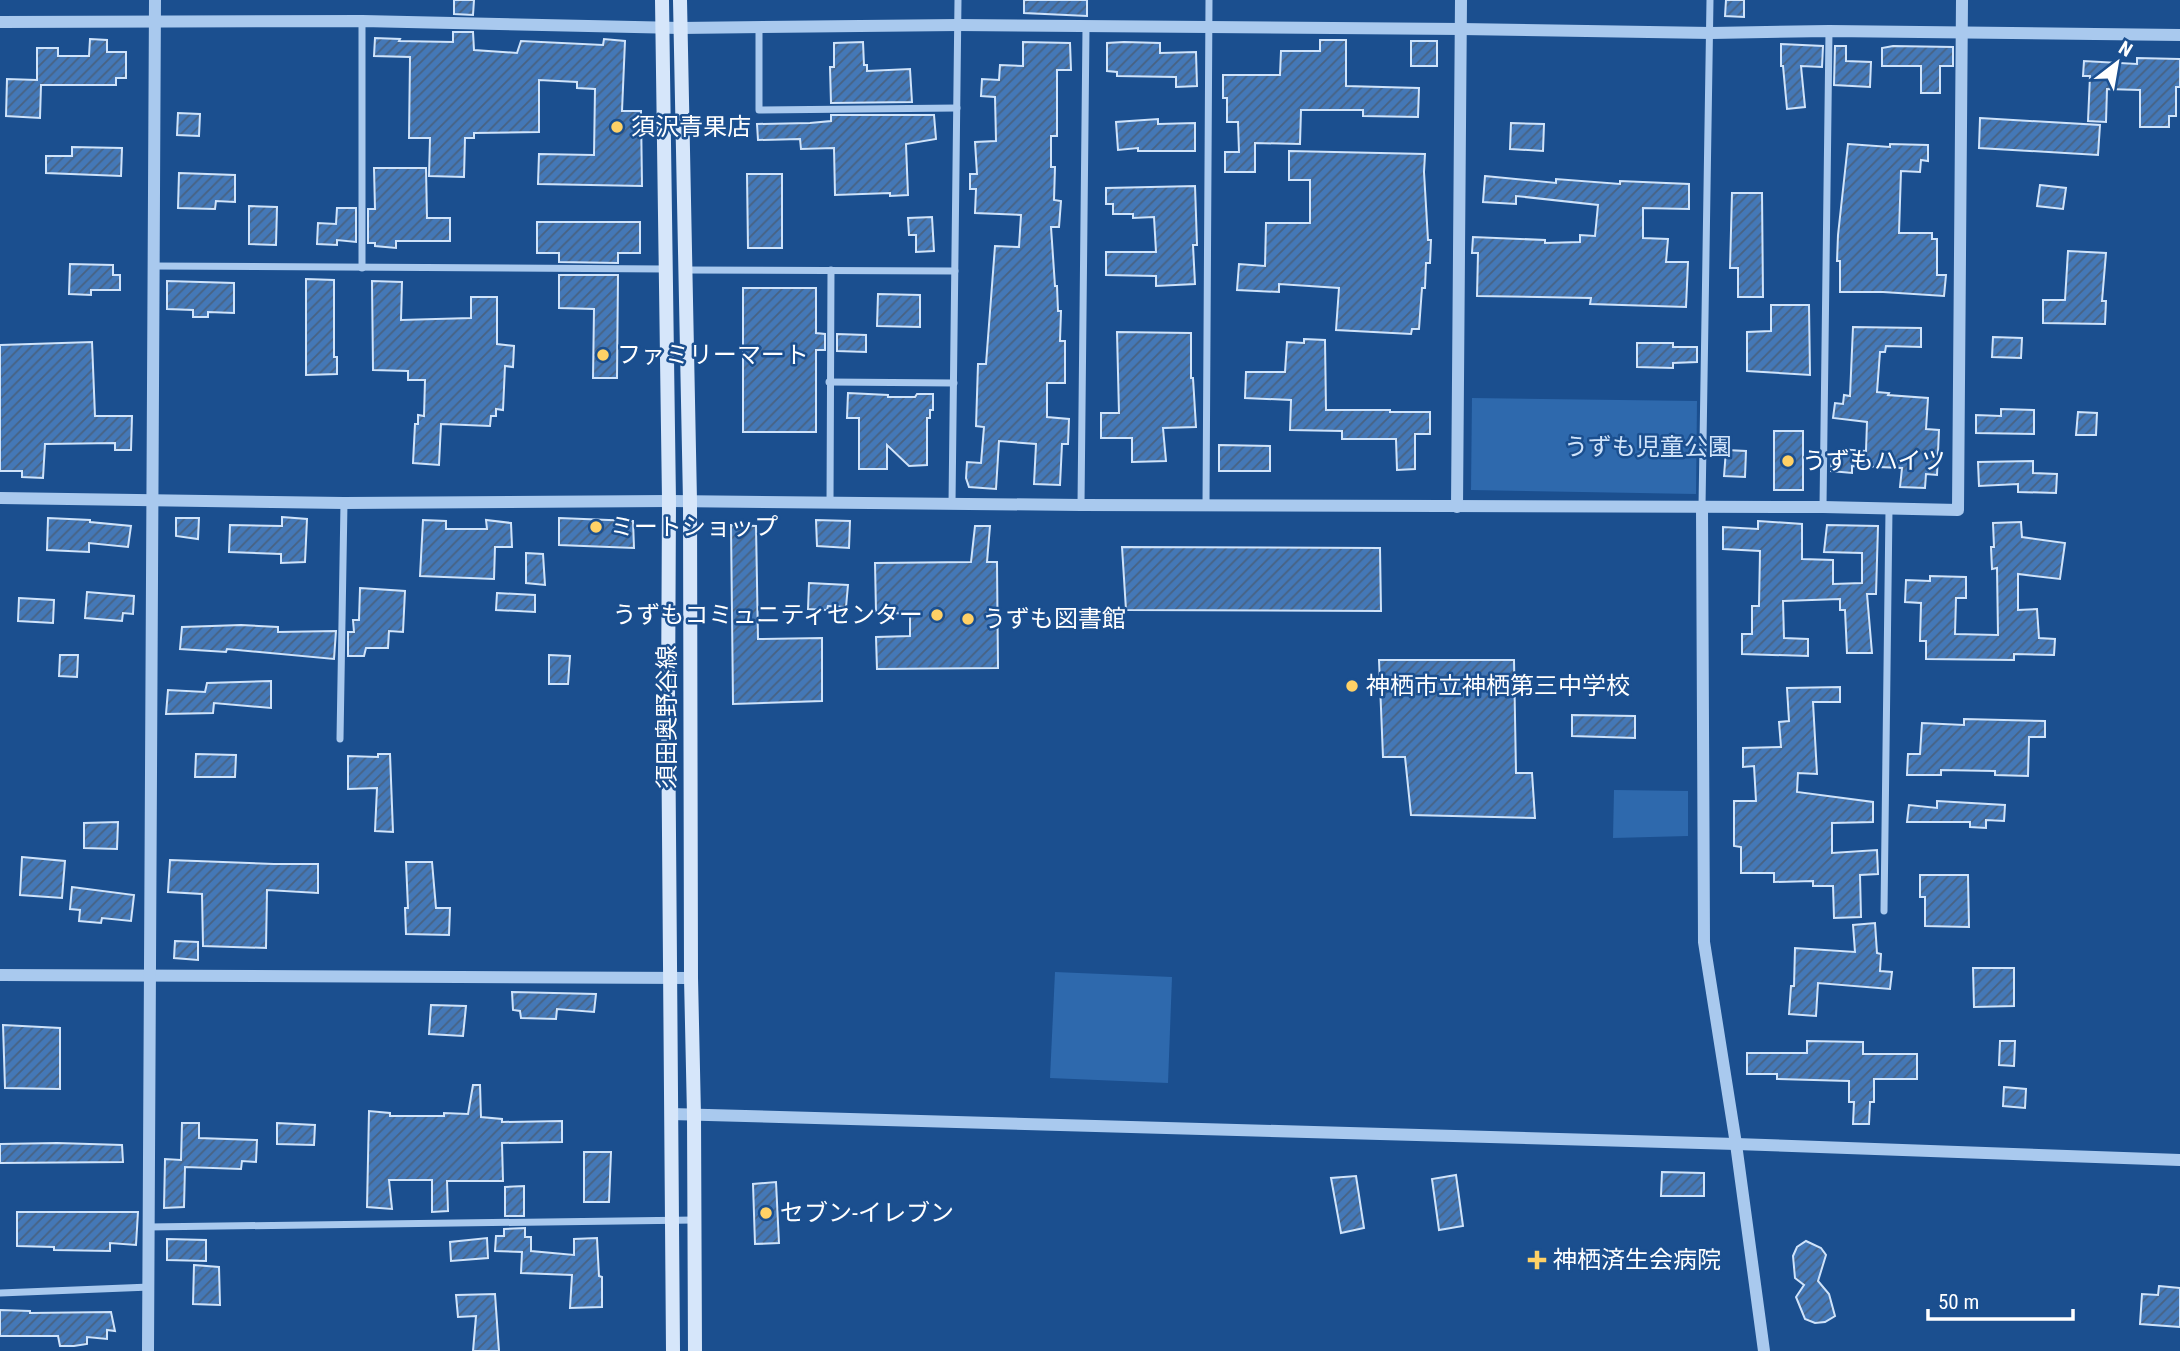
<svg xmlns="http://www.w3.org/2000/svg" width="2180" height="1351" viewBox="0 0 2180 1351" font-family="'Roboto Condensed','Noto Sans JP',sans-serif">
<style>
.park{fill:#2e69ad}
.building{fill:url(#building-hatch);stroke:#cfe3fa;stroke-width:2}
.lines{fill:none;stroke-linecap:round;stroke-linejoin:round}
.minor{stroke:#a9c9ee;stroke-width:7}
.tertiary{stroke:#a9c9ee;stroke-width:12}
.secondary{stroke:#d6e6fa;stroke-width:14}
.poi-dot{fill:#ffd166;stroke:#1b4f8f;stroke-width:2.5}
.labels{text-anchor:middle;stroke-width:5;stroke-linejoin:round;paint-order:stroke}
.poi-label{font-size:24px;fill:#fff;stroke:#1b4f8f;text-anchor:start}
.park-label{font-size:24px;fill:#cfe3fa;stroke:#1b4f8f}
.street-label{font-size:24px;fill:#fff;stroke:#1b4f8f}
</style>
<defs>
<pattern id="building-hatch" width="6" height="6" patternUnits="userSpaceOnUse" patternTransform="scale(1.75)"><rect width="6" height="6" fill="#4478b7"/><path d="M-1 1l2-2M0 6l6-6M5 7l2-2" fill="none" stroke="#486282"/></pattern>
</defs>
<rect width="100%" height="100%" fill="#1b4f8f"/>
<g class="park">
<path d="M1472,398L1697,401L1696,494L1471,490Z"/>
<path d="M1614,790L1688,791V836L1613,838Z"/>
<path d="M1055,972L1172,977L1168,1083L1050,1078Z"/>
</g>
<g class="building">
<path d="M454,0H474L473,15L454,14Z"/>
<path d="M1024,0H1087V16L1024,13Z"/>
<path d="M1726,0H1744V17L1725,16Z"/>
<path d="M453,32H473L474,50L517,53L521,41L603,45L604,39L625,41L622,111H641L642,186L538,184L539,154L594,155L595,89L577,88V82L539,80V132L474,133V138H465L464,177L429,176L430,138H409L410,57L374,56L375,38L400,39L399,41L453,42Z"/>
<path d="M90,39L107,40V52H126V78H116V85H41L40,118L6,116L7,79L37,80V48H58V56H89Z"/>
<path d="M1320,40H1346V86L1419,88L1418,117L1363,116V110H1301L1300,144L1255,143V172H1225V152H1239L1238,122H1227V98H1223V75H1280L1281,51H1320Z"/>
<rect x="1411" y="41" width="26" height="25"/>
<path d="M863,42L864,65H867V71L910,69L912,102L831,103L830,67H834V43Z"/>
<path d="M1023,42L1070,43L1071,70H1057V136H1051V167H1055L1054,200L1061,201L1059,227H1051L1055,286H1057L1058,311H1061L1060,341H1065V383H1047V417L1069,419L1068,444H1062L1060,485L1034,484L1036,444L999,441L996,489L969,487L966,478L967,462L981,463L984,427L976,426L978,364H986L995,246L1019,247L1021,215L975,213L976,189H970V174H977L975,142L996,141L995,97L981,96L982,79L999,80L1000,65L1023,66Z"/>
<path d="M1124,42L1160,43V53L1196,52L1197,86L1176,87V77L1117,76V72L1107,71V43Z"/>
<path d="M1781,44L1823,46L1822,67L1801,66L1805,107L1787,109L1783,66H1781Z"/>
<path d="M1835,46H1846V61L1871,62L1870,87L1834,85Z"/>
<path d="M1893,46L1953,47V66H1940V93H1921V66H1882V48Z"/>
<path d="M2137,58L2180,59V87H2176V116H2169V127H2140V90L2107,89L2106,122L2088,121L2090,76H2083L2084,61L2137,64Z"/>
<path d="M178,113L200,114L199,136L177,135Z"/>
<path d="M831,115H934L936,139L906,144L908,195L890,196V193L835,195L834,148L801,149L800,139L758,140L757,124L810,123L831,121Z"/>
<path d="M1980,118L2100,125L2098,155L1979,148Z"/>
<path d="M1158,119V124L1195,123V151H1138V148L1118,150L1116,122Z"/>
<path d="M1511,123L1544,124L1543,151L1510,149Z"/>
<path d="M1848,144L1890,147V144L1928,145V161L1921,160L1920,172L1901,171L1899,233H1932V239H1937V275H1946L1944,296L1883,292H1840V261H1837L1838,235Z"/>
<path d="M72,147L122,148L121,176L46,173V156H72Z"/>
<path d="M1289,151L1425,154L1424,172L1428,240H1431L1430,263H1426L1425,288H1422L1419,329H1412L1411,334L1336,330L1339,288L1279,284V292L1237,290L1239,264L1265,266L1266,223H1310V180H1289Z"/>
<path d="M374,168H426L427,218H450V241H396V248L375,246V243H368V209H375Z"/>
<path d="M179,173L235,175V202L216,201L215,209L178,208Z"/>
<path d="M747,174H782V248H748Z"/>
<path d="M1485,176L1556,183V179L1620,184V181L1689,184V209L1643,208V238L1668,239L1666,262H1688L1686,307L1590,304L1591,298L1477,296L1478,253H1472L1473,237L1545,240V243L1580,242V235L1595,236L1598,205L1516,196V204L1483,202Z"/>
<path d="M2040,185L2066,188L2063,209L2037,206Z"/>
<path d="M1195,186L1197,245H1193L1195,284L1156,286V276L1106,275V252H1156L1154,217L1133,218V214H1113V204H1106V188Z"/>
<path d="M1732,193H1762L1763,297H1738V268H1730Z"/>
<path d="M249,206L277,207L276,245L249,244Z"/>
<path d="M337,208H356V242L337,240V245L317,244L318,223L336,224Z"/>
<path d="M932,217L934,251L916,252V235H909L908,218Z"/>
<path d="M537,222H640V253H618V263L559,262V253H537Z"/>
<path d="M2068,251L2106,253L2102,301H2106L2105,324L2043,323V300H2065Z"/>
<path d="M70,264L113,265V275H120V290H91V295L69,294Z"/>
<path d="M559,275H618L617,378H593L594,309L559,308Z"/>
<path d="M306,279L334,280V357H337V374L306,375Z"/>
<path d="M167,281L234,283V313L208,312V317H193V310L167,309Z"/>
<path d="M372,281L402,282L401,320L471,318V297H497V344L514,346L513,367L505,366L503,410L496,409V416H491L490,426L441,424L439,465L413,463L415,424H418V415L424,416L425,380H408V371L373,370Z"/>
<path d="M743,288H816V333L825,334V350H816V432H743Z"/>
<path d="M878,294L920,295V327L877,326Z"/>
<path d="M1771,305H1809L1810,375L1747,371V332L1771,331Z"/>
<path d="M1853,327L1921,328V347L1886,346L1885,352H1880L1877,392L1889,393L1888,395L1928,398L1926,429L1939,430L1937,475L1926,474L1925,488L1900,487L1902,468L1852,466V473L1831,471L1832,453H1838L1839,449L1866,451L1867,422L1833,418L1835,403L1843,404L1844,395L1850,396Z"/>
<path d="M1117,332L1191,333V378H1193L1196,427L1163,428L1166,461L1132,462V438H1101V413H1119Z"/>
<path d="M837,334L866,335V352L837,351Z"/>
<path d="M1993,337L2022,338L2021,358L1992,357Z"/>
<path d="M1304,339L1325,340L1326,410H1390V412H1430V434H1415V469L1397,470L1396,439H1342V431L1290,430L1291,400L1245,398L1246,372H1285L1287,342L1304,343Z"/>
<path d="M92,342L95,416H132L131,450H115V443L45,444L43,478L22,477V471H0V345Z"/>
<path d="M1637,343H1673V347H1697V362L1673,363V368L1637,367Z"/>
<path d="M848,393L888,395V397H915L917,394H933V410H930V418H927V465L909,466L887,445V469H859V418H847Z"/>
<path d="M2001,409L2034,410V434L1976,433V415L2001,416Z"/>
<path d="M2078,412L2097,413L2096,435H2076Z"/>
<rect x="1774" y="431" width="29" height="59"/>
<path d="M1219,445L1270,446V471H1219Z"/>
<path d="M1726,450L1746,451L1745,477L1724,476Z"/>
<path d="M2033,461V473L2057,474L2056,493L2018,492V484L1979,486L1978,462Z"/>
<path d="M282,517L307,519L305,562L281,563V554L229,552L230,525L282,526Z"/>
<path d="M48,518L90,520V522L131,526L128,547L89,543V552L47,550Z"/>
<path d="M176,518H199L198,539L176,536Z"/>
<path d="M559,518L633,521L634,548L559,545Z"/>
<path d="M423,520L446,521V529H487L486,520L511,523L512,547H495L494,579L420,576Z"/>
<path d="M816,520L850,521L849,548L817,546Z"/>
<path d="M1758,521L1802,524V559L1833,560V584L1862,583V553L1824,552L1827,525L1878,526L1876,594H1867L1872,653H1847L1845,610H1840V599L1783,601L1784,638L1808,639V656L1742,654V634H1752V606H1759L1760,551L1723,549V527L1758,529Z"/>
<path d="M2021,522L2022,537L2065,543L2060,579L2018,574V610L2037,609L2039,638L2055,639L2054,655L2014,654V660L1926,659V641H1920L1921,603L1905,602L1906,580L1930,581V576L1966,577V598H1956L1955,634L1998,635L1997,568L1992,569L1991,547H1994L1993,523Z"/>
<path d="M731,525L756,526L758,639L822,638V701L733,704Z"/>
<path d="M975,526H990L987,562H997L998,668L877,669L876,637L910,636V614L876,612L875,563L971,562Z"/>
<path d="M1122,547L1380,548L1381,611L1126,610Z"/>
<path d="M526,553L543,554L545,585L526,583Z"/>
<path d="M809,583L848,585L846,607L828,606L827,610L808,609Z"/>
<path d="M360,588L405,591L403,632L389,631L388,648H366L364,656H348V632H354L353,620H359Z"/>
<path d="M87,592L134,596L133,614L123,613L122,621L85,618Z"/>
<path d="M497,593L535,595V612L496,610Z"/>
<path d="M19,598L54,600L53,623L18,621Z"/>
<path d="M241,625L278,627V632L336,631L334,659L227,649L226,652L180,649L182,627Z"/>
<path d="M60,655H78L77,677L59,676Z"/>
<path d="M549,655L570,656L568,684H549Z"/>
<path d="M1379,660H1514L1516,773H1532L1535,818L1411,815L1405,757H1383Z"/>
<path d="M271,681V708L214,703L213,713L166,714L168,690L205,692L207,683Z"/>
<path d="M1840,687V702H1813L1817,774L1798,773L1797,792L1873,802V822L1832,823V853L1877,850L1878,874L1860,875L1861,917L1834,918L1833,886H1813V881L1774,882V873H1741V847L1734,846V801H1756L1754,766L1743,767V748L1781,747L1779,722L1789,721L1787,688Z"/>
<path d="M1572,715L1635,716V738L1572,736Z"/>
<path d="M1964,719L2045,721V737H2029L2028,776L1995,775V771L1941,770V775H1907L1908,754H1920L1922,723L1964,725Z"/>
<path d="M196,754L236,755L235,777H195Z"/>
<path d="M378,754H390L393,832L375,831L377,788L348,789V756L378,757Z"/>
<path d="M1937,801L2005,805L2004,821L1986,820V828L1970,827V822H1907L1909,805L1937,808Z"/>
<path d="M118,822L117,849L84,848V823Z"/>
<path d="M22,857L65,861L62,898L20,895Z"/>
<path d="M170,860L274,864H318V893L267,890L266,948L203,946L202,894L168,892Z"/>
<path d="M406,862H432L436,908H450L449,935L406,934L405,908H408Z"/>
<path d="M1920,875H1968L1969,927L1925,926V897H1920Z"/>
<path d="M72,887L134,895L131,921L102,918L101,923L79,921L80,910L70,909Z"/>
<path d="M1875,923L1877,953L1881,954L1880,971L1892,972L1890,989L1818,983L1816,1016L1789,1014L1791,986H1794L1795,948L1855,952L1853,925Z"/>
<path d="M175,941L198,942V960L174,958Z"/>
<path d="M1973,968H2014V1006L1974,1007Z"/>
<path d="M512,992L596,994L594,1012L557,1009L556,1019L521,1018L520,1011L513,1010Z"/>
<path d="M431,1005L466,1006L463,1036L429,1034Z"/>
<path d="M3,1025L60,1028V1089L5,1088Z"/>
<path d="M1807,1041L1863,1042V1054H1917V1079H1874V1102H1870L1869,1124H1853L1854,1102H1849V1081L1777,1079V1074H1747V1053H1807Z"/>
<path d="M2000,1041H2015L2014,1066L1999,1065Z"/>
<path d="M473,1085H480L481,1117L502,1119V1122L562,1121V1142L502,1143L503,1181H447L448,1211L432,1212V1180H389L392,1209L367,1207L369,1111L390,1113V1116H444V1113L468,1114Z"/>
<path d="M2004,1087L2026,1089L2025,1108L2003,1106Z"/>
<path d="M182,1123H199V1138L257,1140L256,1162L242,1161L241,1169L185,1167L184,1207L164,1208L165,1159L181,1160Z"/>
<path d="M277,1123L315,1125L314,1145L277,1144Z"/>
<path d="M57,1143L122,1145L123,1162L0,1163V1144Z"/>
<path d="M584,1152H611L609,1202H584Z"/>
<path d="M1662,1172L1704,1173V1196H1661Z"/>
<path d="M1456,1175L1463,1226L1439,1230L1432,1179Z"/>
<path d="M1356,1176L1364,1228L1341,1233L1331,1178Z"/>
<path d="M776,1182L779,1243L755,1244L753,1184Z"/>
<path d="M524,1186V1216H505V1187Z"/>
<path d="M17,1212H138L136,1245L110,1243V1251L54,1250V1247L17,1246Z"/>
<path d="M525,1228V1237H531V1251L574,1255V1239L597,1238L599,1276L602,1277V1307L570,1308L572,1275L521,1273L522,1252L495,1251L496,1236H504V1229Z"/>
<path d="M487,1238L488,1258L451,1261L450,1242Z"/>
<path d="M167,1239L206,1240V1261L167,1260Z"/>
<path d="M1806,1241L1821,1248L1826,1255L1818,1281L1829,1294L1835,1316L1825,1322L1815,1323L1805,1319L1796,1297L1804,1285L1795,1278L1793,1256L1797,1247Z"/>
<path d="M194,1265L219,1267L220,1305L193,1304Z"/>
<path d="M2159,1286L2180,1288V1327L2140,1324L2142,1294L2158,1295Z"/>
<path d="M495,1294L499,1351H473L476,1316L458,1317L456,1295Z"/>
<path d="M0,1310L30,1311V1313L111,1312L115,1331L107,1330V1339L87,1337V1344L74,1346H60L58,1336H0Z"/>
</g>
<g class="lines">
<g class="minor">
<path d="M362,21V268"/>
<path d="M759,27V110L957,108"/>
<path d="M153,266L665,269"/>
<path d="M685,270L955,271"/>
<path d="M829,382L954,383"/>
<path d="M830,503L831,270"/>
<path d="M952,504L958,0"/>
<path d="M1081,505L1086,28"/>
<path d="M1206,505L1209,0"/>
<path d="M1702,507L1710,0"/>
<path d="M1823,507L1829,31"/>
<path d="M340,739L344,503"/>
<path d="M1884,911L1889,509"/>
<path d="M148,1227L695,1220"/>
<path d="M0,1293L150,1287"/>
</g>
<g class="tertiary">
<path d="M0,22L362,21L680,28L958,25L1461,29L1711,33L1829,31L2180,35"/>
<path d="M0,498L344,503L669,501L1081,505L1823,507L1958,510L1962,0"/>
<path d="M1457,507L1461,0"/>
<path d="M1702,508L1704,942L1736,1144L1764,1351"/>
<path d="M0,975L691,978"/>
<path d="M671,1114L1736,1144L2180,1160"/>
<path d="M148,1351L155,0"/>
</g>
<g class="secondary">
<path d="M662,0L669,501L668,705L673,1351"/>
<path d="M680,0L690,501L691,978L694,1115L695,1351"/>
</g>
</g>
<g class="poi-dot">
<circle cx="617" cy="127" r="7"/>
<circle cx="603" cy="355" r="7"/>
<circle cx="1788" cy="461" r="7"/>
<circle cx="596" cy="527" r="7"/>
<circle cx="937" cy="615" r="7"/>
<circle cx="968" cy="619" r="7"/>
<circle cx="1352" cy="686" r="7"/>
<circle cx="766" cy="1213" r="7"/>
<path d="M1533.5 1249.5h7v7h7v7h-7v7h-7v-7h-7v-7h7z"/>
</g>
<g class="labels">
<g class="poi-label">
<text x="631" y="135">須沢青果店</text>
<text x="617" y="363">ファミリーマート</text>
<text x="1802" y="469">うずもハイツ</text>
<text x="610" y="535">ミートショップ</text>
<text x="923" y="623" text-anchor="end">うずもコミュニティセンター</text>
<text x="982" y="627">うずも図書館</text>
<text x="1366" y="694">神栖市立神栖第三中学校</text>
<text x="780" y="1221">セブン-イレブン</text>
<text x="1553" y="1268">神栖済生会病院</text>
</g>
<g class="park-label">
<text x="1648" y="455">うずも児童公園</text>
</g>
<g class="street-label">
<text transform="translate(667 717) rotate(-90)" y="8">須田奥野谷線</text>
</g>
</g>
<g transform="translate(2117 63) rotate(31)" stroke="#1b4f8f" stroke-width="5" paint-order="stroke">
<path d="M0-5L12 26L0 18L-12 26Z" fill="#ffffff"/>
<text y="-10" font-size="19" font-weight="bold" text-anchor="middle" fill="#ffffff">N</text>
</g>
<path d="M1928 1309v10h145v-10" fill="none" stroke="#ffffff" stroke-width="3.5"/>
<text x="1938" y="1309" font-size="21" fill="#ffffff" stroke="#1b4f8f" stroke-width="5" paint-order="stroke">50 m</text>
</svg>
